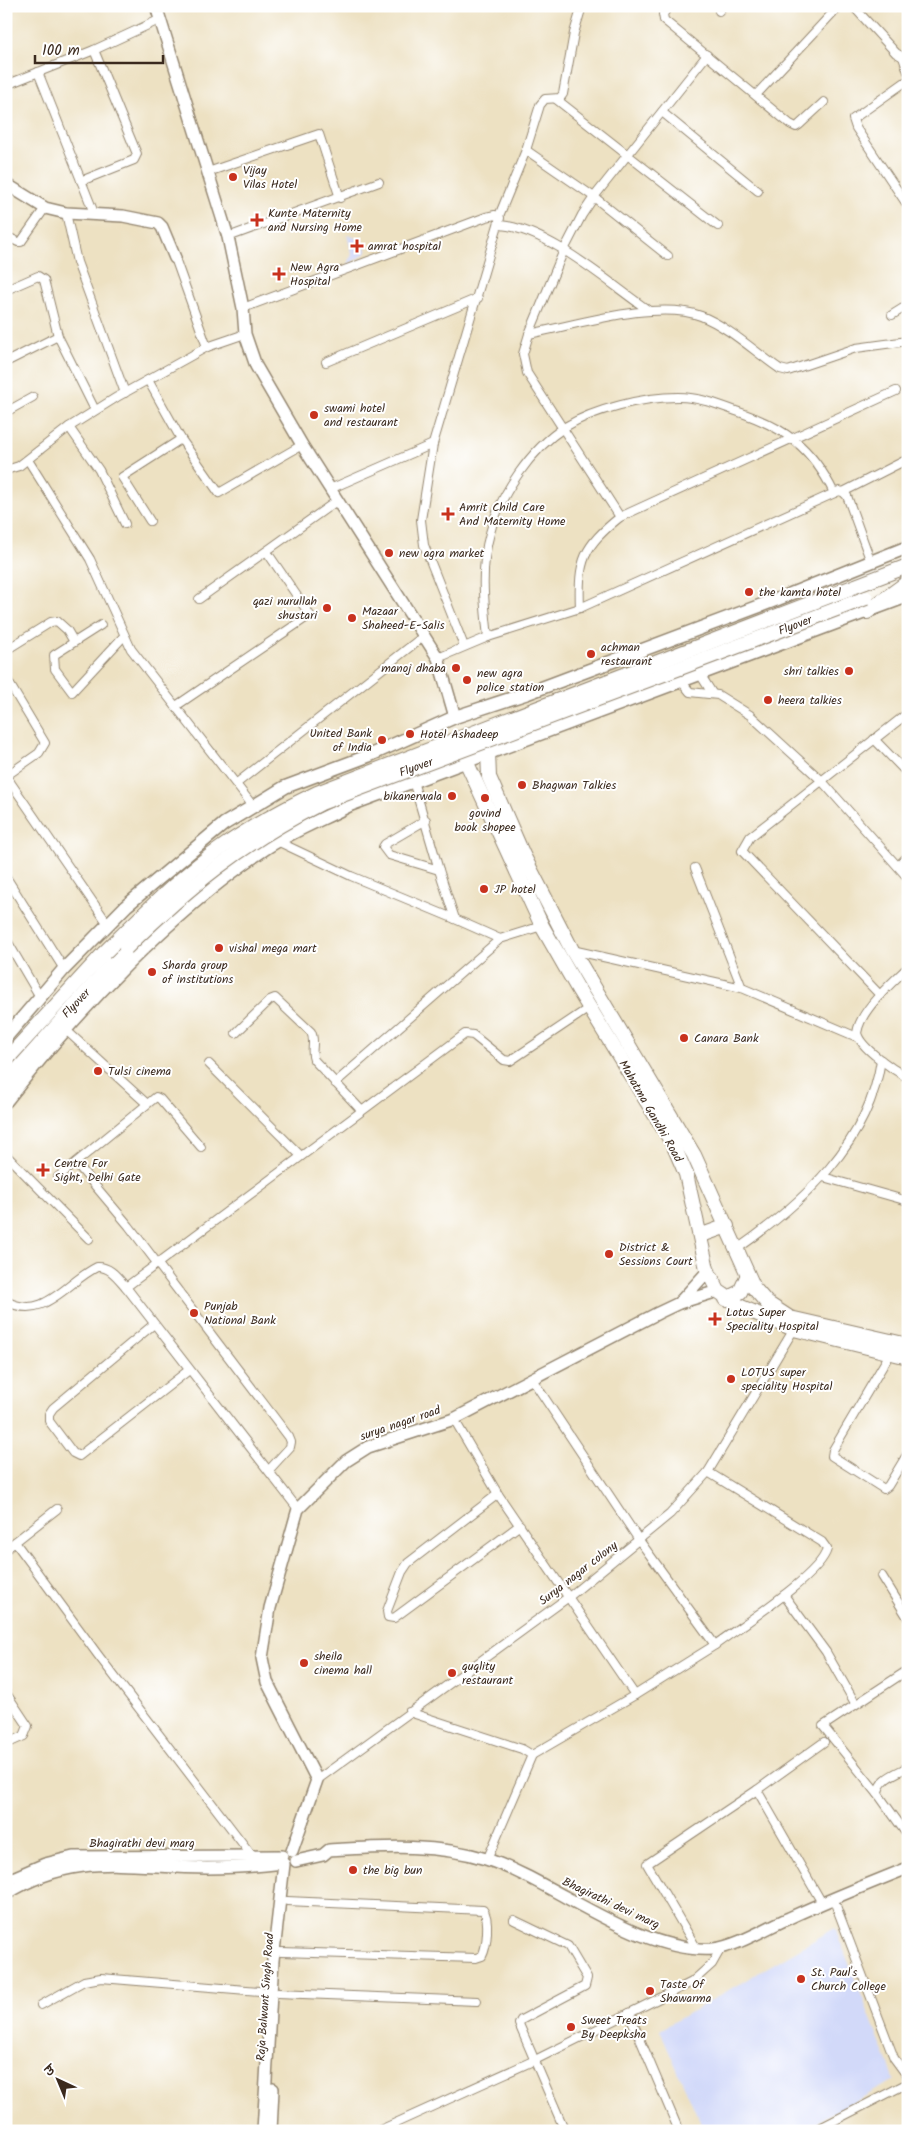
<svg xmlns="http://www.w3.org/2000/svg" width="914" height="2137" viewBox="0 0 914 2137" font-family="Kalam,'Playpen Sans Deva',sans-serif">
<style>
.built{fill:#d2d9f9}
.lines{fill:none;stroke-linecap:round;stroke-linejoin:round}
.street-casing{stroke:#948670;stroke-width:10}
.secondary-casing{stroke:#948670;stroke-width:14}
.primary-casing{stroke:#948670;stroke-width:15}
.highway-casing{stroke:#948670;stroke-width:16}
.street{stroke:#fff;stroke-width:8}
.secondary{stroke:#fff;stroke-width:11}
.primary{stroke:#fff;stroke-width:12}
.highway{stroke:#fff;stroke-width:14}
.highway-bridge-casing{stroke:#948670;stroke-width:16;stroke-linecap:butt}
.highway-bridge{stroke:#fff;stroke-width:14}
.poi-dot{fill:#c8321e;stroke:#fff;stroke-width:2}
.labels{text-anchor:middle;stroke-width:4;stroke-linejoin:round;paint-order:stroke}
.poi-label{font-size:12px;fill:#3b2a1e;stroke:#fff;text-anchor:start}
.street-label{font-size:12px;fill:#3b2a1e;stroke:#fff}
</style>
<rect width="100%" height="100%" fill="#fff"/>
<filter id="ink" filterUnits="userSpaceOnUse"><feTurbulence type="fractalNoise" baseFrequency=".02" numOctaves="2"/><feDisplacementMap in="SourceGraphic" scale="10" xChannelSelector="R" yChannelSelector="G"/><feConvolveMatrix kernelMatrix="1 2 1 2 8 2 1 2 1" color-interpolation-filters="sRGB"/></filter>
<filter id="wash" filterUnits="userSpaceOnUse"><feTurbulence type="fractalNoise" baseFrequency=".0096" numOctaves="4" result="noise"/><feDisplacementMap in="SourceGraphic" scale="20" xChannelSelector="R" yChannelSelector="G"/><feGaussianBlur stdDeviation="1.12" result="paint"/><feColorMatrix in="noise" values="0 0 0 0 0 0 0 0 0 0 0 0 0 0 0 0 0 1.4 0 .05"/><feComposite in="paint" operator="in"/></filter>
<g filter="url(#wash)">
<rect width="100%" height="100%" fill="#ede1c2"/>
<g class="built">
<path d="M347,235L362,240L367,252L348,265L352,254Z"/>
<path d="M835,1928L895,2080L800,2131H704L660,2030Z"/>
</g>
</g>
<g filter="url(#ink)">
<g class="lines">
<g class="street-casing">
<g id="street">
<path d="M669,6L663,14L664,20L790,124L796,127L799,125L824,102"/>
<path d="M853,6L896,53L903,57H908"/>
<path d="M719,11L723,6"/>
<path d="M903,57L908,72"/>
<path d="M38,72L94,213"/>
<path d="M908,80L853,119L856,128L908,206"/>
<path d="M6,85L94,50L161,19"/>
<path d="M756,95L839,6"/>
<path d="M556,99L718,226"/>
<path d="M662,112L758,191"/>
<path d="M526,150L594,197L668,256"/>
<path d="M208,172L319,134L340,198"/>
<path d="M81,181L134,160L137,154L94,50"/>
<path d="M66,213L77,262L125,393"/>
<path d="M499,216L526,150L540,105L545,99L560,98L563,94L574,33L582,6"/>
<path d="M500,225C547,228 609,283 648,310"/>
<path d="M6,236L18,242H21L45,208"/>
<path d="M228,237L379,182"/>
<path d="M175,258L207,347"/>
<path d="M6,290L38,276L44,280L58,336L95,410"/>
<path d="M243,308L486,217L495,215L500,218L433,444L421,520L424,545L464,646"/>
<path d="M892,315L908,305"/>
<path d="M529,334C575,325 658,299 701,316C729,327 755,352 780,369L788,371L856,348L908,341"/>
<path d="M6,362L58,336"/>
<path d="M326,362L478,298"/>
<path d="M148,380L181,439L219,493L302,445"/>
<path d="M6,412L33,397"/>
<path d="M69,427L99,470L125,524"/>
<path d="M28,460L90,559L131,649L253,806"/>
<path d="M6,470L19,466L69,427L117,397L207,347L245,334"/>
<path d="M330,489L433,444"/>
<path d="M843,492L908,459"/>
<path d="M620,517L527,373L523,354L529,334L564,250L582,215L594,197L707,55"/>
<path d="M150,521L122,477L181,439"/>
<path d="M199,599L338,500"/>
<path d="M580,608C578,560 583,547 620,517L896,391"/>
<path d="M101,625L54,655L55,669L72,692L124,636"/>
<path d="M488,637C484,602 480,568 490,533C500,494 531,449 565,427C594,409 644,397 678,397C698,397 717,404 736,411C784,427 812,447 834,493"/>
<path d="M6,650L51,622L57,621L67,630L74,642"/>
<path d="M438,658L488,637L580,608L839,491L843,492L847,496L871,562"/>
<path d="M700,674L712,693"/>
<path d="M6,678L45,743L39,753L6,776"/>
<path d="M681,681L690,692L718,695L750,715L821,780L908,878"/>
<path d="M176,706L310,615L267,552"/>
<path d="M874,739L908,774"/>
<path d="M6,776L108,924"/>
<path d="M413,781L439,870L389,855L383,847L385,844L426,820"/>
<path d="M237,783L425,635"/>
<path d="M279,842L351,876L455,919"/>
<path d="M898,866L908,856"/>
<path d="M695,868L742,988"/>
<path d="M439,870L455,919L500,939L542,926"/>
<path d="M6,877L64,969"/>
<path d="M6,939L40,997"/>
<path d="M572,950L742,988L857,1037"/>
<path d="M908,967C892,983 860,1010 857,1033C860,1048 894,1070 908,1078"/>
<path d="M880,995L742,851L750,837L908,713"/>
<path d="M67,1031L146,1103"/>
<path d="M236,1033L270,1000L275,998L311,1032C316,1041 310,1051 314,1060L361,1110"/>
<path d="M209,1064L301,1156"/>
<path d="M335,1083L500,939"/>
<path d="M6,1155L89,1239"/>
<path d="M76,1163L129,1226L289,1437L291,1442L290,1447L269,1470"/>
<path d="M58,1177L156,1097L160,1099L201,1147"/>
<path d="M823,1177L908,1201"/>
<path d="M737,1249C803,1203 869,1143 881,1060"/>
<path d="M126,1287L465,1034L473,1035L504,1060L510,1061L589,1008"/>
<path d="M6,1301C44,1322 66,1282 97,1267C110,1266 118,1278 126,1287L298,1509"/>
<path d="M154,1324L53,1408L49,1414V1421L73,1453L79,1456L189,1370"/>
<path d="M891,1352L833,1450L832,1456L884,1489L888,1486L908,1453"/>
<path d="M532,1379L639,1540L715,1645C739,1627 821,1575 827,1549L822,1542L708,1472"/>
<path d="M454,1419L498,1494L635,1695"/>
<path d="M498,1494L408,1563L402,1572L387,1611L388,1617L394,1618L520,1525"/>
<path d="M15,1542L98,1655L253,1857"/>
<path d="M6,1549L57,1509"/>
<path d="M882,1576L908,1618"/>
<path d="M784,1595L826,1652L855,1703"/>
<path d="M6,1693L28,1726L24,1736L6,1744"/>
<path d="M409,1712L522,1749L532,1755L487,1860"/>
<path d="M532,1755L635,1695L715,1645"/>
<path d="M908,1767C897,1773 878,1779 878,1794L908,1836"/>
<path d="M317,1780L570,1596L670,1514L708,1472L794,1329"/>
<path d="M878,1794L823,1726L908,1670"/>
<path d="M833,1898L894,2058L908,2077"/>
<path d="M822,1903L757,1790L824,1742"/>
<path d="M514,1920L568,1946L587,1978L585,1986L521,2020L519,2024L565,2131"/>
<path d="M697,1949L647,1864L757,1790"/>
<path d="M281,1952L476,1958L482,1956C487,1947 490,1918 483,1910L287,1901"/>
<path d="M278,1993L477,2001"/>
<path d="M41,2005L84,1981L101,1978L271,1992"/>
<path d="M629,2013L679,2131"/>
<path d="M378,2131L535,2060L692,1982L712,1964L721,1948"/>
<path d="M814,2131L908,2083"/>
</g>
</g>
<g class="secondary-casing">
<g id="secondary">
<path d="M156,6L228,237L243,308L245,334L256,366L302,445L438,658L455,717"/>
<path d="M6,184L45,208L66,213L123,216L158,223L162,227L175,258"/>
<path d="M679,1303L708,1271"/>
<path d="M292,1851L317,1780L267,1682L262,1658L270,1608L298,1509L346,1461L368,1447L454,1419L658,1313L679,1303L718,1291"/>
<path d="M296,1861L323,1855L329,1850C382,1847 435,1843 486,1859C556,1882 638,1954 713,1949C736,1947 768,1927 789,1918C828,1900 868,1884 908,1868"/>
<path d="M6,1881L45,1864L73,1857L282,1856"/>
<path d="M6,1894C77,1850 130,1868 207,1868C232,1868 258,1866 283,1863"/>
<path d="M263,2131L273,1960L284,1864"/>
<path d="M271,2131L273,2089"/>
</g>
</g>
<g class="primary-casing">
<g id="primary">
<path d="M6,1037L64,969L126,906L224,824L285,787L368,756L455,717L528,693L778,599L908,547"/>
<path d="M6,1101C76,1012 171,911 266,848C292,831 323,819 350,805L908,596"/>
</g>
</g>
<g class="highway-casing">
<g id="highway">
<path d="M867,612L908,582"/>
<path d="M488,752L489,777L523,855L572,950L694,1155L754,1288L767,1303L790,1318L908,1345"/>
<path d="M466,761L542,926L578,989L673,1144L686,1174L707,1269L718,1291L741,1307L794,1329L908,1357"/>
<path d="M6,1060L104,953"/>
<path d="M6,1083L126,948"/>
<path d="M702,1235L727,1226"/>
<path d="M726,1299L740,1292L747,1277"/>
</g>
</g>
<use href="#street" class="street"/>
<use href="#secondary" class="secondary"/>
<use href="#primary" class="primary"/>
<use href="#highway" class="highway"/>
<g class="highway-bridge-casing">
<g id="highway-bridge">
<path d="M126,948C189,886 242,843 321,803L866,598"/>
<path d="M104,953C142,916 180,876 224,846C253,826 284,809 317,793L905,567"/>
</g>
</g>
<use href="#highway-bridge" class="highway-bridge"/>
</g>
</g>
<g class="poi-dot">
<circle cx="233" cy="177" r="5"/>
<path d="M254.5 212.5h5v5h5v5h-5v5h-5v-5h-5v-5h5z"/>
<path d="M354.5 238.5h5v5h5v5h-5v5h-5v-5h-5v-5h5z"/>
<path d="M276.5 266.5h5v5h5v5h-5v5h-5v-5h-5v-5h5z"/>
<circle cx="314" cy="415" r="5"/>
<path d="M445.5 506.5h5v5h5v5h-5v5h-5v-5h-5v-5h5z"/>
<circle cx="389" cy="553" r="5"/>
<circle cx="749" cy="592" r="5"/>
<circle cx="327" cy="608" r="5"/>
<circle cx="352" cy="618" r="5"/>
<circle cx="591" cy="654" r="5"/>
<circle cx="456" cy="668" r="5"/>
<circle cx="849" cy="671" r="5"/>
<circle cx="467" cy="680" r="5"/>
<circle cx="768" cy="700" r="5"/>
<circle cx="410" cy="734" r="5"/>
<circle cx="382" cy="740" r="5"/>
<circle cx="522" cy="785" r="5"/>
<circle cx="452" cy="796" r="5"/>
<circle cx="485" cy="798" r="5"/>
<circle cx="484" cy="889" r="5"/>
<circle cx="219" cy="948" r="5"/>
<circle cx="152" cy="972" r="5"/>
<circle cx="684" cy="1038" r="5"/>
<circle cx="98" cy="1071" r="5"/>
<path d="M40.5 1162.5h5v5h5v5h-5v5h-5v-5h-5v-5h5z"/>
<circle cx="609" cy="1254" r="5"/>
<circle cx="194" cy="1313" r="5"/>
<path d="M712.5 1311.5h5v5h5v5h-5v5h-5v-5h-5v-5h5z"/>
<circle cx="731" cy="1379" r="5"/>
<circle cx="304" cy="1663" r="5"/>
<circle cx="452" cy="1673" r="5"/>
<circle cx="353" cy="1870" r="5"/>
<circle cx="801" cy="1979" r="5"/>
<circle cx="650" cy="1991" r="5"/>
<circle cx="571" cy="2027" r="5"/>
</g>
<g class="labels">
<g class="poi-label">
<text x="243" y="174">Vijay<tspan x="243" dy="14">Vilas Hotel</tspan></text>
<text x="268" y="217">Kunte Maternity<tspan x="268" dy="14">and Nursing Home</tspan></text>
<text x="368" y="250">amrat hospital</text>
<text x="290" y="271">New Agra<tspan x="290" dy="14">Hospital</tspan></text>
<text x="324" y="412">swami hotel<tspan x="324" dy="14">and restaurant</tspan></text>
<text x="459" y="511">Amrit Child Care<tspan x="459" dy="14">And Maternity Home</tspan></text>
<text x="399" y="557">new agra market</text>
<text x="759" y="596">the kamta hotel</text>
<text x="317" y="605" text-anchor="end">qazi nurullah<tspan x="317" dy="14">shustari</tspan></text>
<text x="362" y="615">Mazaar<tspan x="362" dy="14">Shaheed-E-Salis</tspan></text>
<text x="601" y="651">achman<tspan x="601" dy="14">restaurant</tspan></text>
<text x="446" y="672" text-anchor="end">manoj dhaba</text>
<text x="839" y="675" text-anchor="end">shri talkies</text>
<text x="477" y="677">new agra<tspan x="477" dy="14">police station</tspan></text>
<text x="778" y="704">heera talkies</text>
<text x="372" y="737" text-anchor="end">United Bank<tspan x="372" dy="14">of India</tspan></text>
<text x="420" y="738">Hotel Ashadeep</text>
<text x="532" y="789">Bhagwan Talkies</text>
<text x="442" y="800" text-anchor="end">bikanerwala</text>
<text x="485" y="817" text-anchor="middle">govind<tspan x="485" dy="14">book shopee</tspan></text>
<text x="494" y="893">JP hotel</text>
<text x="229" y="952">vishal mega mart</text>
<text x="162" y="969">Sharda group<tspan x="162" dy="14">of institutions</tspan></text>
<text x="694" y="1042">Canara Bank</text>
<text x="108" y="1075">Tulsi cinema</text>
<text x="54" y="1167">Centre For<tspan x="54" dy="14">Sight, Delhi Gate</tspan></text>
<text x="619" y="1251">District &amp;<tspan x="619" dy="14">Sessions Court</tspan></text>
<text x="204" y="1310">Punjab<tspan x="204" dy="14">National Bank</tspan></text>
<text x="726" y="1316">Lotus Super<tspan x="726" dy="14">Speciality Hospital</tspan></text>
<text x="741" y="1376">LOTUS super<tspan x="741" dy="14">speciality Hospital</tspan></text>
<text x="314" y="1660">sheila<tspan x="314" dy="14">cinema hall</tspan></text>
<text x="462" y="1670">quqlity<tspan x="462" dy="14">restaurant</tspan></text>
<text x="363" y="1874">the big bun</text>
<text x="811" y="1976">St. Paul's<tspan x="811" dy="14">Church College</tspan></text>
<text x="660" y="1988">Taste Of<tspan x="660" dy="14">Shawarma</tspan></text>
<text x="581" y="2024">Sweet Treats<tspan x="581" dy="14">By Deepksha</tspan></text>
</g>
<g class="street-label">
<text transform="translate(795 625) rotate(-21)" y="4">Flyover</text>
<text transform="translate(416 767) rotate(-20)" y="4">Flyover</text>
<text transform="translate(76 1003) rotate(-47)" y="4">Flyover</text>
<text transform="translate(651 1111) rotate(60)" y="4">Mahatma Gandhi Road</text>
<text transform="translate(400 1423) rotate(-19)" y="4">surya nagar road</text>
<text transform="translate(578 1573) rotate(-38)" y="4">Surya nagar colony</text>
<text x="142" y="1847">Bhagirathi devi marg</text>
<text transform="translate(611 1903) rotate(25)" y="4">Bhagirathi devi marg</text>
<text transform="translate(265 1997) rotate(-86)" y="4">Raja Balwant Singh Road</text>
</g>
</g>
<rect width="914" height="2137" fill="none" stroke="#fff" stroke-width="25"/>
<g transform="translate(58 2080) rotate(316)" stroke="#ffffff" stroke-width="4" paint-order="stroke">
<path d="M0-4L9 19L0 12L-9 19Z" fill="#3b2a1e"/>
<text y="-8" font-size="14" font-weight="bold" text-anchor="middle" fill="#3b2a1e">उ</text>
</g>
<path d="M35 55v8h128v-8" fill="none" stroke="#3b2a1e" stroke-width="2.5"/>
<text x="42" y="55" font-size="15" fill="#3b2a1e" stroke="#ffffff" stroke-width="4" paint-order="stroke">100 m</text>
</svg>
